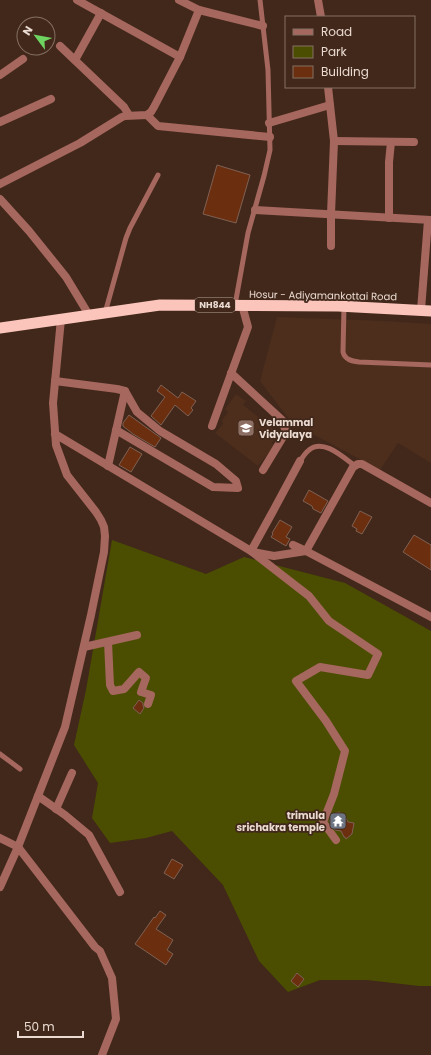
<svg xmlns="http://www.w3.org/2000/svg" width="431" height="1055" viewBox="0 0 431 1055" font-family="Poppins,sans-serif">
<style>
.built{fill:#4d2e1d}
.green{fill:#4b4e01}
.building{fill:#6b2e0f;stroke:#7f6154}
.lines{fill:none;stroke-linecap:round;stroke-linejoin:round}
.service{stroke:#a5675e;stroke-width:5}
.minor{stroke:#a5675e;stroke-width:8}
.trunk{stroke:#fbc5bc;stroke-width:11}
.labels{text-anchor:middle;stroke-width:3.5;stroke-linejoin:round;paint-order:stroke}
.shield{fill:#41281a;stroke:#b7a59a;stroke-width:1}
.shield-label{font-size:9px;font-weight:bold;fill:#eadad1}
.street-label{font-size:10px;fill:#eadad1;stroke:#41281a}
.poi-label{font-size:10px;font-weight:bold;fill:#eadad1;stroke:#41281a;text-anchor:start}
</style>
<rect width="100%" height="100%" fill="#41281a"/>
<g class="built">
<path d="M277,317L386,321L431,324V463L398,443L380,470L292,423L260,381Z"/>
<path d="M236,394L246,401L243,405L279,433L272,443L275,445L258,466L215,433L223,424L222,420L228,412L225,409Z"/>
</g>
<path class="green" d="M112,540L206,574L244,557L345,583L431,631V986H419L367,980H320L288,992L259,961L223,885L172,831L146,838L110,843L92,818L98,783L74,745L86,690Z"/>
<g class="building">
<path d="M217,165L250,175L236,223L203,214Z"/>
<path d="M161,385L178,398L182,392L196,401L191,408L193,410L188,416L175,405L161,425L151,416L165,397L157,391Z"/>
<path d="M129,415L161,438L155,447L133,434L123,426V423Z"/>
<path d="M130,447L142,454L131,472L119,465Z"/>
<path d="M309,490L328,501L321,513L313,509L312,506L303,501Z"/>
<path d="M360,511L372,517L362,534L356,531L357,529L352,526Z"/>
<path d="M280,520L292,527L286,537L290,539L286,546L271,537L273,534L272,533Z"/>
<path d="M414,535L431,545V570L403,552Z"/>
<path d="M139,700L143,703V705L144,708L140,714L133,708Z"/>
<path d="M339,812L344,815L348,822L354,823L352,834L346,839L345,837H344L341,831L335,830L329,821L333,814Z"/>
<path d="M172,859L183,865L174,879L164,873Z"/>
<path d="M160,911L166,915L156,929L173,940L167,950L173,954L166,965L135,944L154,917L155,918Z"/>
<path d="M297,973L304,979L298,987L291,981Z"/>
</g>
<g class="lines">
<g class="service">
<path d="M235,305L248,233L264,176L270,150L268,70L260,0"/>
<path d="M344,306L343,352C345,360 352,361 359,362L431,365"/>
<path d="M105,313L126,238L130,228L158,175"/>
<path d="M300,461C303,457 305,453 309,450C323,438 343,457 355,466"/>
<path d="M0,754L20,769"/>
</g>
<g class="minor">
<path d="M77,0L180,57"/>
<path d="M179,0L199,10L263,26"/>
<path d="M318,0L321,17"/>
<path d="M60,46L124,107L129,115"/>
<path d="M75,60L101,13"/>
<path d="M0,75L23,59"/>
<path d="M328,87L334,141L331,214V246"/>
<path d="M147,115L158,126L270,137"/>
<path d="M0,122L51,99"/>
<path d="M269,123L330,105"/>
<path d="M334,141L414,142"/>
<path d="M0,184L80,143L122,117L125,116L147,115L151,112L154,107L180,57L199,10"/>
<path d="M0,199L29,231L66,277L89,315"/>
<path d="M255,210L431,220"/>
<path d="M389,218V162L391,142"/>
<path d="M421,310L428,220"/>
<path d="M231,373L282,420L286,432L263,470"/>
<path d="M55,381L117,389L125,391L137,412L160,431L216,464L236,481L238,488L213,487L116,430"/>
<path d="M212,426L248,327L242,305"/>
<path d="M55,434L251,551L258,553L274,556L306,551L353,467L358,464H362L431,503"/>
<path d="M300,461L272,513L251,551L309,596L329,621L378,654L368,675L320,667L296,681L326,721L345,751L334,794L323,822L336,840"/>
<path d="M108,466L125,391"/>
<path d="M293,545L306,551L431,617"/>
<path d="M108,642L110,685L113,691L124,689L139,672L146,678L141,692L151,695L148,704"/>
<path d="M84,647L137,635"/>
<path d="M38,796L65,815L89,835L120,892"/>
<path d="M56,809L72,773"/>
<path d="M0,838L18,847L95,947L100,951L112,978L116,1019L102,1055"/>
<path d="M0,887L18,847L65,727L91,615L104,552L105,536L104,527L101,520L96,512L67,475L56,445L53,403L61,319"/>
</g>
<path class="trunk" d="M0,328L160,305L338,306L431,311"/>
</g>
<defs>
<g id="school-square" transform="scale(0.9)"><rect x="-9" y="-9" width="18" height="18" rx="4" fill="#8d6e63" stroke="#41281a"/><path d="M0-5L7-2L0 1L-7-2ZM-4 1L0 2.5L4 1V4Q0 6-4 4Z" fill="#fff"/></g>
<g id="temple-square" transform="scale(0.9)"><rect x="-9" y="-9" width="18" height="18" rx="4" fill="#6b7280" stroke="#41281a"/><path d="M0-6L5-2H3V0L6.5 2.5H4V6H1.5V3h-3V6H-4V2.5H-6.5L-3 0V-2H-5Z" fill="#fff"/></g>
</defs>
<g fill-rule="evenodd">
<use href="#school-square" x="246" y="428"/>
<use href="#temple-square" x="338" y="821"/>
</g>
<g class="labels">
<rect class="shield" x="195" y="298" width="40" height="14" rx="3"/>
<g class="shield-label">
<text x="215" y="308">NH844</text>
</g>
<g class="street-label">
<text transform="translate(323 295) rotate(1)" y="4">Hosur - Adiyamankottai Road</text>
</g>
<g class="poi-label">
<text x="259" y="426">Velammal<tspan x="259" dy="12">Vidyalaya</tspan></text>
<text x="325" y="819" text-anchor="end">trimula<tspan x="325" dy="12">srichakra temple</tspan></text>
</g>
</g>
<rect x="285" y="16" width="130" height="72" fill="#41281a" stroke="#856f63"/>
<rect x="293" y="29" width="20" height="6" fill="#a5675e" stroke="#856f63"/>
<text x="321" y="36" font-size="12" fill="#eadad1">Road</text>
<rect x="293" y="46" width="20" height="12" fill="#4b4e01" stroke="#856f63"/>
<text x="321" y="56" font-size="12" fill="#eadad1">Park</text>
<rect x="293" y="66" width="20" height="12" fill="#6b2e0f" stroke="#856f63"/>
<text x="321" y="76" font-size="12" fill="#eadad1">Building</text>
<g transform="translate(36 36) rotate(302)"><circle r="19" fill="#41281a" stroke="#856f63"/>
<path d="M0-3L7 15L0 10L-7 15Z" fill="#6ed361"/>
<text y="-6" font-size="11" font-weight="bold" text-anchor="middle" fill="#eadad1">N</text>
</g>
<path d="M18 1031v6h65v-6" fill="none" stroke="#eadad1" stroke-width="2"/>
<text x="24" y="1031" font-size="12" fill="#eadad1" stroke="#41281a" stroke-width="3" paint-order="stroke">50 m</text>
</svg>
